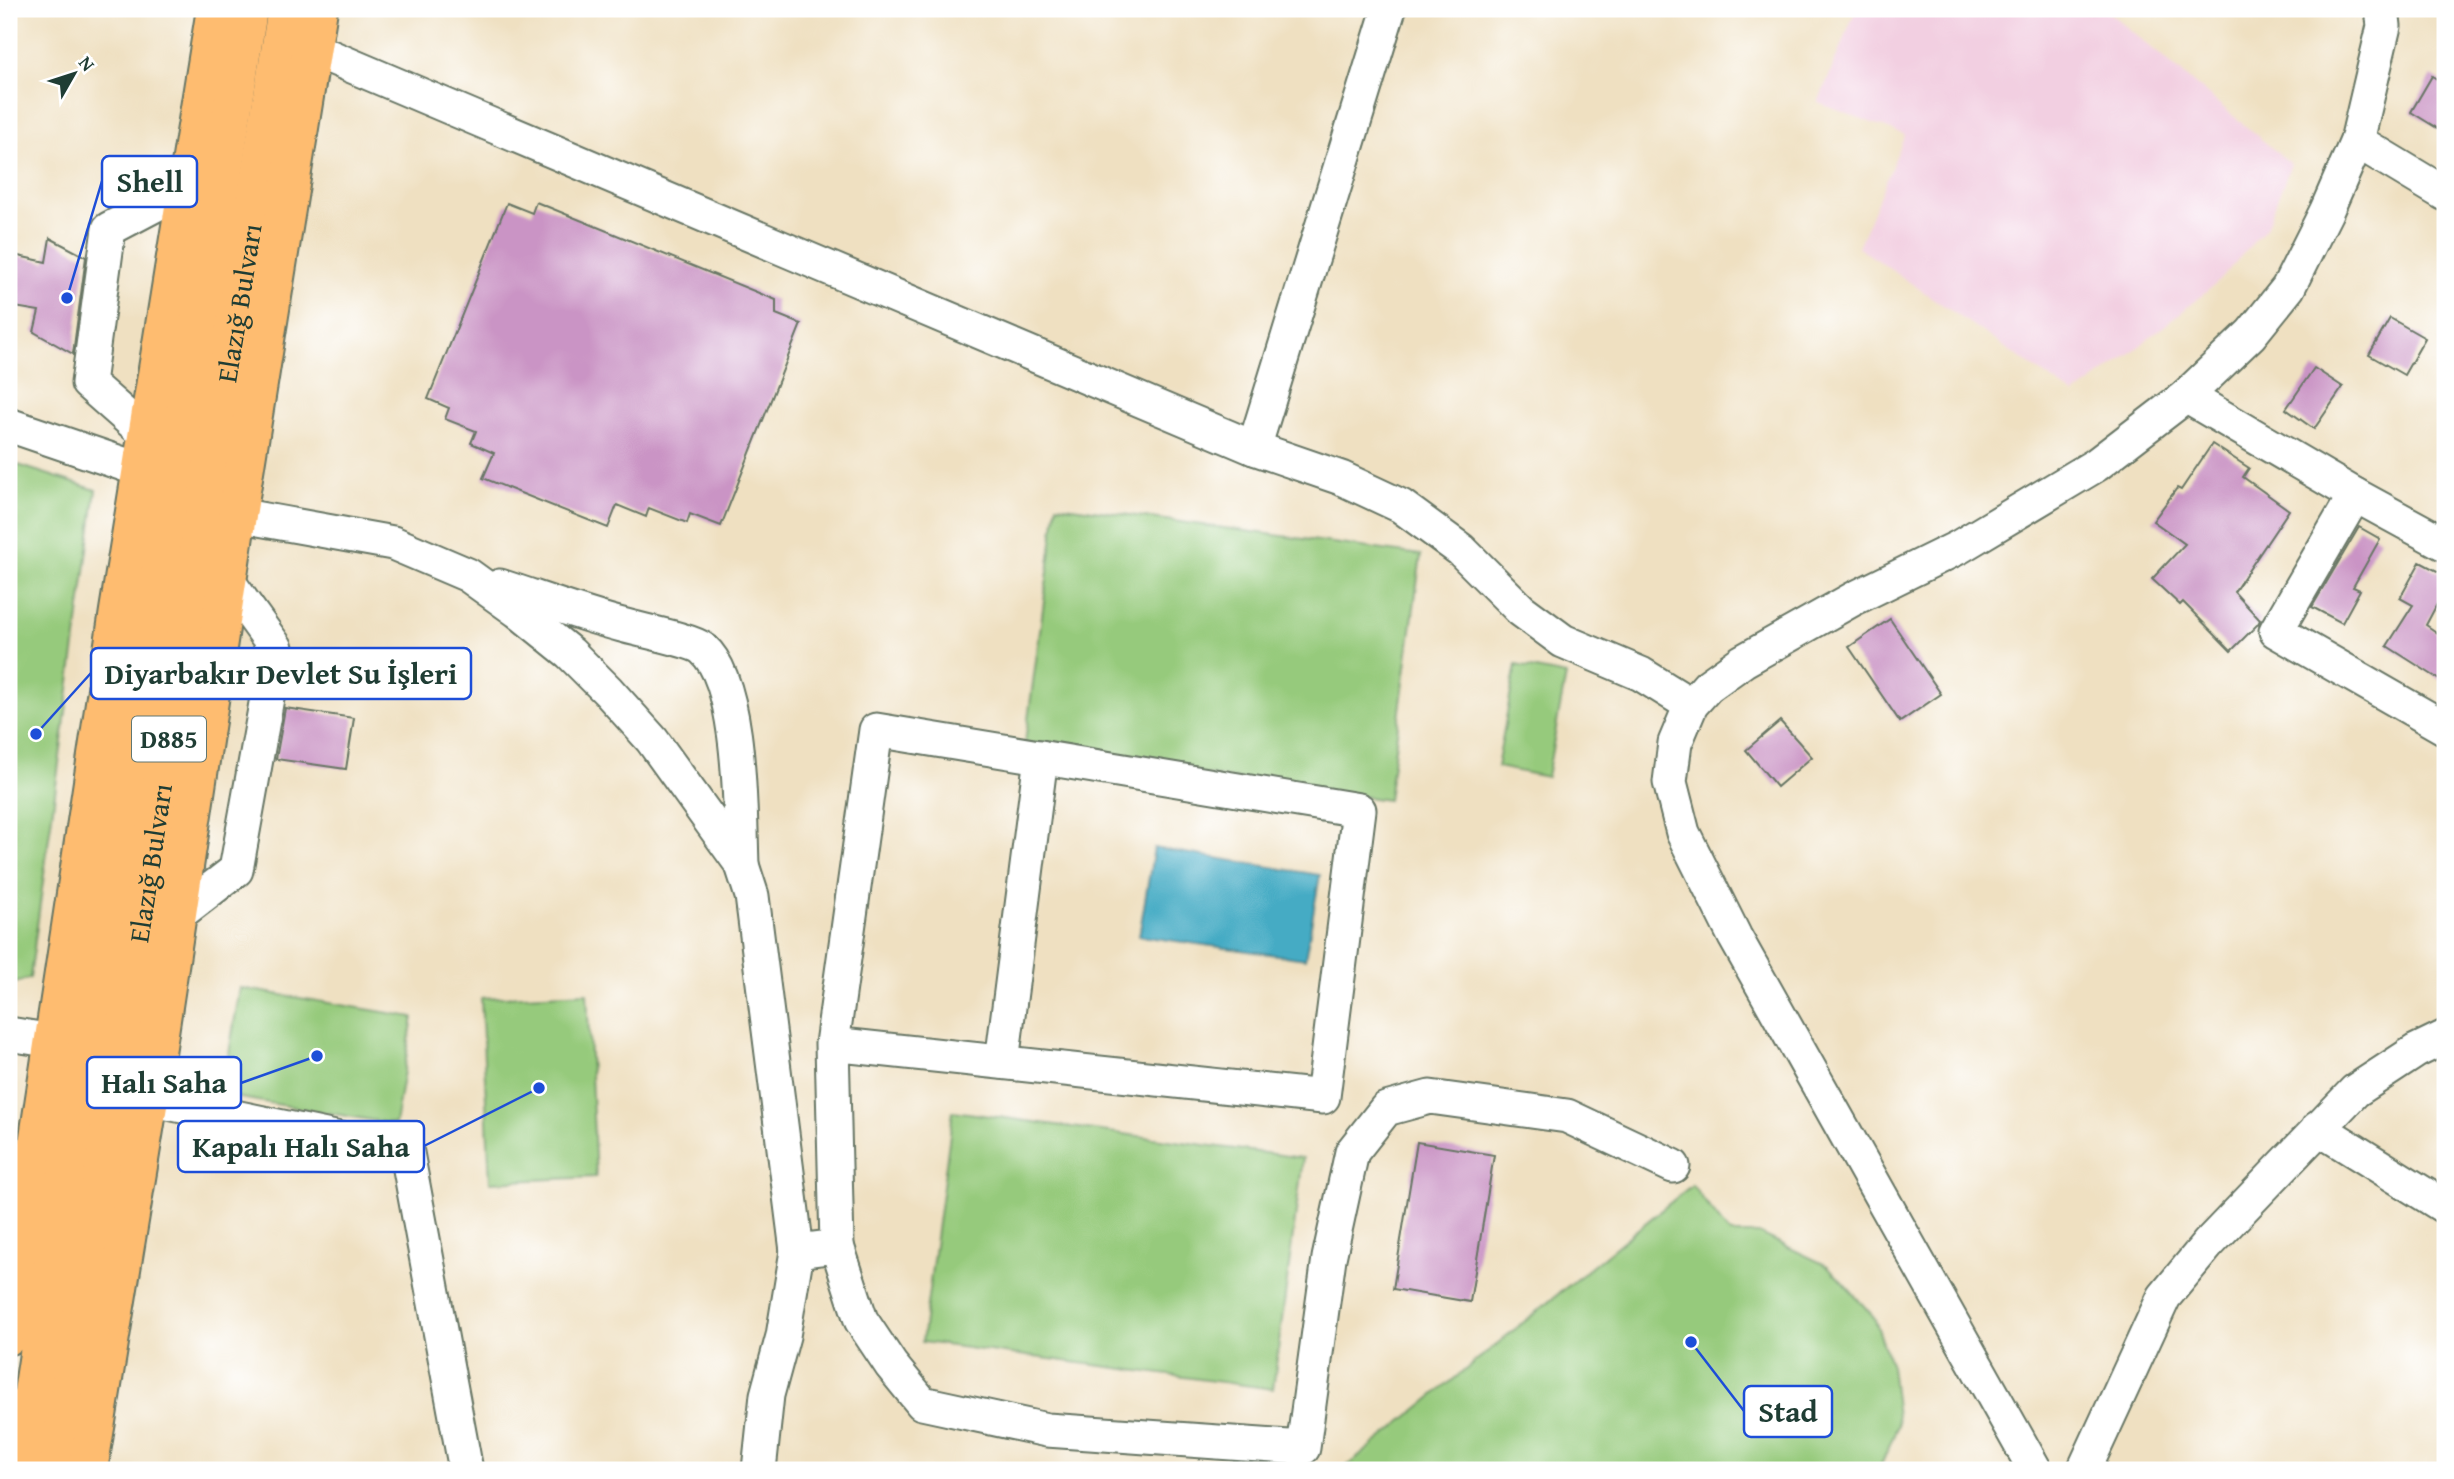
<svg xmlns="http://www.w3.org/2000/svg" width="2454" height="1479" viewBox="0 0 2454 1479" font-family="'Gentium Book Plus',serif">
<style>
.built{fill:#f2cfe1}
.green{fill:#96ca7c;stroke:#5a8458;stroke-width:2}
.water{fill:#44abc4;stroke:#32747c;stroke-width:2}
.building{fill:#ca94c5}
.lines{fill:none;stroke-linecap:round;stroke-linejoin:round}
.minor-casing{stroke:#687665;stroke-width:37}
.highway-casing{stroke:#687665;stroke-width:42}
.minor{stroke:#fff;stroke-width:33}
.highway{stroke:#febc70;stroke-width:38}
.labels{text-anchor:middle;stroke-width:5;stroke-linejoin:round;paint-order:stroke}
.shield{fill:#fff;stroke:#627771;stroke-width:2}
.shield-label{font-size:26px;font-weight:bold;fill:#1f3d34}
.street-label{font-size:28px;fill:#1f3d34;stroke:#fff}
.leader{fill:none;stroke:#1d4ed8;stroke-width:2.5}
.callout-dot{fill:#1d4ed8;stroke:#fff;stroke-width:2.5}
.callout{fill:#fff;stroke:#1d4ed8;stroke-width:2.5}
.callout-label{font-size:30px;text-anchor:middle;font-weight:bold;fill:#1f3d34}
</style>
<rect width="100%" height="100%" fill="#fff"/>
<filter id="ink" filterUnits="userSpaceOnUse"><feTurbulence type="fractalNoise" baseFrequency=".0143" numOctaves="2"/><feDisplacementMap in="SourceGraphic" scale="14" xChannelSelector="R" yChannelSelector="G"/><feConvolveMatrix kernelMatrix="1 2 1 2 8 2 1 2 1" color-interpolation-filters="sRGB"/></filter>
<filter id="wash" filterUnits="userSpaceOnUse"><feTurbulence type="fractalNoise" baseFrequency=".00686" numOctaves="4" result="noise"/><feDisplacementMap in="SourceGraphic" scale="28" xChannelSelector="R" yChannelSelector="G"/><feGaussianBlur stdDeviation="1.57" result="paint"/><feColorMatrix in="noise" values="0 0 0 0 0 0 0 0 0 0 0 0 0 0 0 0 0 1.4 0 .05"/><feComposite in="paint" operator="in"/></filter>
<g filter="url(#wash)">
<rect width="100%" height="100%" fill="#efe0c1"/>
<path class="built" d="M1856,9H2105L2291,164L2266,228L2216,284L2131,353L2074,395L1858,247L1905,135L1818,103Z"/>
<g class="green">
<path d="M9,462L96,490L30,978L9,985Z"/>
<path d="M1057,505L1421,555L1388,800L1024,749Z"/>
<path d="M1516,665L1566,675L1547,777L1497,767Z"/>
<path d="M240,988L413,1017L395,1124L222,1095Z"/>
<path d="M587,993L596,1177L490,1182L481,998Z"/>
<path d="M953,1111L1303,1158L1273,1389L922,1342Z"/>
<path d="M1692,1185L1730,1234H1761L1828,1266L1874,1317L1891,1366L1898,1425L1879,1470H1349L1346,1467Z"/>
</g>
<path class="water" d="M1154,848L1320,875L1305,959L1139,936Z"/>
<g id="blocks">
<g class="building">
<path d="M2432,76L2445,84V133L2411,112Z"/>
<path d="M536,202L776,300V314L801,324L721,526L690,514L687,523L649,508L646,517L617,505L608,528L483,478L494,453L471,443L476,431L445,419L449,408L428,399L507,203L532,213Z"/>
<path d="M50,238L86,257L73,354L34,332L39,311L9,306V254L46,262Z"/>
<path d="M2390,318L2425,338L2404,375L2369,355Z"/>
<path d="M2314,368L2343,387L2314,429L2286,409Z"/>
<path d="M2212,444L2249,468L2243,477L2289,510L2234,592L2260,620L2258,624L2231,651L2183,602L2180,605L2152,579L2185,544L2153,521L2177,488L2181,490Z"/>
<path d="M2359,527L2380,539L2353,587L2360,590L2342,623L2312,607Z"/>
<path d="M2420,562L2445,575V589L2426,625L2445,638V683L2387,646L2413,605L2400,598Z"/>
<path d="M1890,619L1941,694L1900,722L1849,647Z"/>
<path d="M285,708L354,718L346,769L276,759Z"/>
<path d="M1780,721L1812,757L1777,787L1746,750Z"/>
<path d="M1417,1142L1494,1155L1470,1302L1393,1289Z"/>
</g>
</g>
</g>
<g filter="url(#ink)">
<use href="#blocks" fill-opacity="0" stroke="#687665" stroke-width="2"/>
<g class="lines">
<g class="minor-casing">
<g id="minor">
<path d="M312,49L1254,448L1341,478L1401,506L1461,550L1521,610L1563,641L1641,674L1691,705"/>
<path d="M2357,141L2445,194"/>
<path d="M2186,396L2355,495L2445,544"/>
<path d="M9,425L141,470"/>
<path d="M147,435L88,383L109,229L187,188"/>
<path d="M1254,448L1389,9"/>
<path d="M2355,495L2276,631L2445,728"/>
<path d="M237,515L393,543L468,575L518,611L570,653L608,691L652,740L742,865L752,896L797,1251L837,1246L861,1320L891,1365L922,1403L1047,1430L1303,1448L1329,1258L1352,1152L1386,1109L1430,1097L1567,1116L1673,1166"/>
<path d="M500,586C540,599 580,614 622,625C638,630 692,640 703,649C742,683 740,814 742,865"/>
<path d="M175,917L236,870L276,648L227,580"/>
<path d="M9,1034L53,1041"/>
<path d="M832,1044L1323,1097L1359,810L876,730L832,1044L837,1246"/>
<path d="M1002,1062L1041,757"/>
<path d="M149,1099L407,1153L466,1470"/>
<path d="M2318,1128L2445,1207"/>
<path d="M759,1470L767,1395L783,1336L797,1251"/>
<path d="M2035,1470L1735,937L1683,833L1670,782L1675,743L1691,705L1708,686L1743,661L1853,599L1959,547L2096,465L2186,396L2251,334L2288,288L2326,212L2357,141L2384,26L2382,9"/>
<path d="M2084,1470L2164,1297L2208,1244L2355,1091L2416,1051L2445,1037"/>
</g>
</g>
<g class="highway-casing">
<g id="highway">
<path d="M9,1335L119,611L216,9"/>
<path d="M21,1470L248,9"/>
<path id="s1" d="M58,1470L184,641L287,9"/>
<path d="M88,1470L149,1099L237,515L318,9"/>
</g>
</g>
<use href="#minor" class="minor"/>
<use href="#highway" class="highway"/>
</g>
</g>
<g class="labels">
<rect class="shield" x="132" y="716.5" width="74" height="45" rx="5"/>
<g class="shield-label">
<text x="169" y="748">D885</text>
</g>
<g class="street-label">
<text dy="10" stroke="none"><textPath href="#s1" startOffset="1181">Elazığ Bulvarı</textPath></text>
<text dy="10" stroke="none"><textPath href="#s1" startOffset="614">Elazığ Bulvarı</textPath></text>
</g>
</g>
<path class="leader" d="M67 298L102 181M36 734L91 673M317 1056L241 1083M539 1088L424 1146M1691 1342L1744 1411"/>
<g class="callout-dot">
<circle cx="67" cy="298" r="7"/>
<circle cx="36" cy="734" r="7"/>
<circle cx="317" cy="1056" r="7"/>
<circle cx="539" cy="1088" r="7"/>
<circle cx="1691" cy="1342" r="7"/>
</g>
<g class="callout">
<rect x="102" y="156" width="95" height="51" rx="7"/>
<rect x="91" y="648" width="380" height="51" rx="7"/>
<rect x="87" y="1057" width="154" height="51" rx="7"/>
<rect x="178" y="1121" width="246" height="51" rx="7"/>
<rect x="1744" y="1386" width="88" height="51" rx="7"/>
</g>
<g class="callout-label">
<text x="150" y="192">Shell</text>
<text x="281" y="684">Diyarbakır Devlet Su İşleri</text>
<text x="164" y="1093">Halı Saha</text>
<text x="301" y="1157">Kapalı Halı Saha</text>
<text x="1788" y="1422">Stad</text>
</g>
<rect width="2454" height="1479" fill="none" stroke="#fff" stroke-width="35"/>
<g transform="translate(74 74) rotate(51)" stroke="#ffffff" stroke-width="5" paint-order="stroke">
<path d="M0-5L12 26L0 18L-12 26Z" fill="#1f3d34"/>
<text y="-10" font-size="19" font-weight="bold" text-anchor="middle" fill="#1f3d34">N</text>
</g>
</svg>
